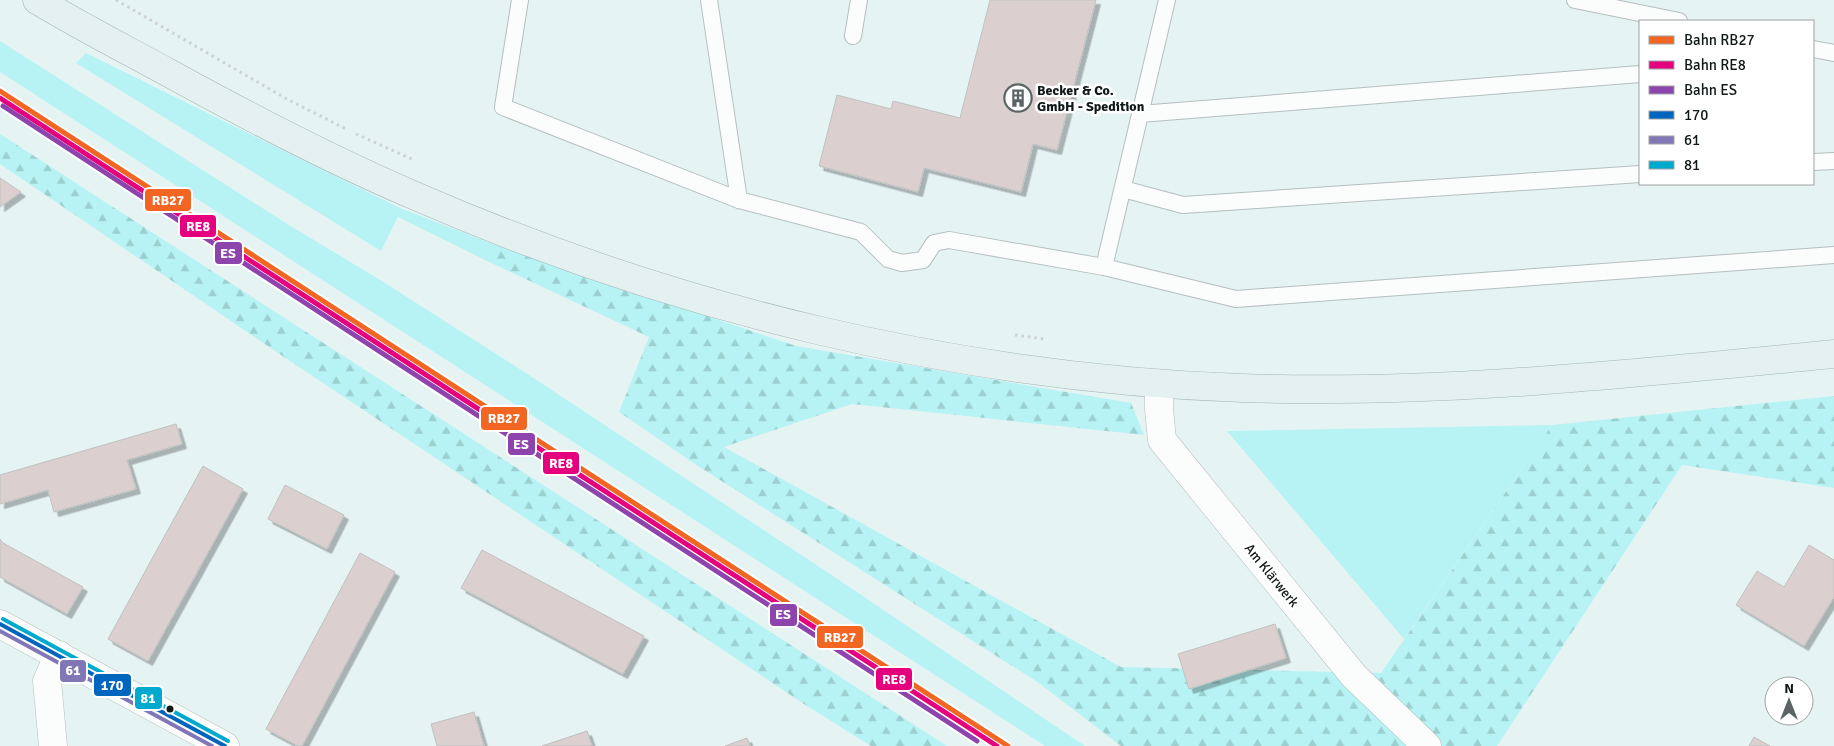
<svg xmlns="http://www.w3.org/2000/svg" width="1834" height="746" viewBox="0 0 1834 746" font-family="Signika,sans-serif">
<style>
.grass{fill:#b7f3f4}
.forest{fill:url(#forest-firs)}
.building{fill:#dbd0cf;stroke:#bfc1c0;filter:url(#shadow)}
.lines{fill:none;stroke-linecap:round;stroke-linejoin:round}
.service-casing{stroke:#b5bfbf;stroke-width:18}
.minor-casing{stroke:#b5bfbf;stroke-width:29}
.primary-casing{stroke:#a0b5b5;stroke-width:29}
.path{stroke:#ccd1d1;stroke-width:3;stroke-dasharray:2.5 4;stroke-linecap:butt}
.service{stroke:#fbfdfd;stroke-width:16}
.minor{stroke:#fbfdfd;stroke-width:28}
.primary{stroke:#e5f0f0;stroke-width:28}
.bus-1-casing{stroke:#fff;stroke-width:8}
.bus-2-casing{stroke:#fff;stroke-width:8}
.bus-3-casing{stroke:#fff;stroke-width:8}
.bus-1{stroke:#0065bd;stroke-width:4}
.bus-2{stroke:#8177b6;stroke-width:4}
.bus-3{stroke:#00a9ce;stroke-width:4}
.rail-1-casing{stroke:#fff;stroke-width:9}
.rail-2-casing{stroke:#fff;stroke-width:9}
.rail-3-casing{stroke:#fff;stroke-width:9}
.rail-1{stroke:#f26522;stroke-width:5}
.rail-2{stroke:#e5007d;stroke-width:5}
.rail-3{stroke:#8e44ad;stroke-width:5}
.bus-dot{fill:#0f1717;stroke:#fff;stroke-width:2}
.labels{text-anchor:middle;stroke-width:5;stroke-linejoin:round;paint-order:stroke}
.poi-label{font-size:14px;font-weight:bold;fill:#0f1717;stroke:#fff;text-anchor:start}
.street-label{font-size:14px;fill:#0f1717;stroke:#fff}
.line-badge{stroke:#fff;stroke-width:2}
.badge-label{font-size:14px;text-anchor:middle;font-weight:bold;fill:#fff}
</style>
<defs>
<pattern id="forest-firs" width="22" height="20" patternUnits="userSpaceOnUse" patternTransform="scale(1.25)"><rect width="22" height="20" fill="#b7f3f4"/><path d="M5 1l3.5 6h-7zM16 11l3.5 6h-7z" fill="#9cd0d0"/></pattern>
<filter id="shadow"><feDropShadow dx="4.5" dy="4.5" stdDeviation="0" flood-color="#0004"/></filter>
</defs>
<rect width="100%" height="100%" fill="#e6f3f3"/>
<g class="grass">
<path d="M0,41L289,225L377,278L526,373L830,574L1085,746H1045L0,72Z"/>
<path d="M86,53L400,208L493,244L483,259L398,217L381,251L76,63Z"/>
<path d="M1552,425L1404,639L1227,431Z"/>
</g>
<g class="forest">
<path d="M0,134L947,746H871L807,706L275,351L0,164Z"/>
<path d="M493,244L796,346L1131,403L1144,435L852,404L724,447L1121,667L1381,673L1552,425L1834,396V488L1682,465L1497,746H1121L1039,683L698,466L619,412L649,337L483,259Z"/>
</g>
<g class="building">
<path d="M990,0H1096L1057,150L1033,144L1021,192L924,168L918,192L819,166L837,95L891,109L893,101L960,118Z"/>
<path d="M0,178L21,192L0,207Z"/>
<path d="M176,424L182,444L127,460L136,489L54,512L48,490L0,504V475Z"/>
<path d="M203,466L243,489L148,661L108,639Z"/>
<path d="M285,485L344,515L327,549L268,519Z"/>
<path d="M0,539L3,543L83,587L67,614L0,577Z"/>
<path d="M1809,545L1834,560V597L1804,646L1736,605L1757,571L1784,587Z"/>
<path d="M482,550L644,636L623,674L461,588Z"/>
<path d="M360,553L395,572L302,746H298L266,729Z"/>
<path d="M1275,624L1286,658L1189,689L1178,654Z"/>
<path d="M474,712L484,746H437L431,724Z"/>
<path d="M587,731L592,746H542Z"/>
<path d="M1754,737L1770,746H1749Z"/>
<path d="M747,738L750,746H725Z"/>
</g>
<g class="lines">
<g class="service-casing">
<g id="service">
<path d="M520,0L503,107L739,200"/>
<path d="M709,0L739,200L861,232L888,259L902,263L923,260L934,243L949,240L1104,267L1167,0"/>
<path d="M1575,0L1679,21"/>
<path d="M853,36L859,0"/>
<path d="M1813,49L1834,53"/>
<path d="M1140,114L1640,74"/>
<path d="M1813,162L1834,161"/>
<path d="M1123,189L1183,205L1640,174"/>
<path d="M1104,267L1236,299L1834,255"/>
</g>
</g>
<g class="minor-casing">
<g id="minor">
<path d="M1159,384V409L1162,440L1354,676L1427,746"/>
<path d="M0,624L225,746"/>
<path d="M53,746L47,681L59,655"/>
</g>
</g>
<g class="primary-casing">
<path id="primary" d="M37,0C80,26 125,49 169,73C249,117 329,159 413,195C674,309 958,378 1242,388C1440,395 1637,373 1834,354"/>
</g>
<g class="path">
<path d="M116,0L285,98L348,130"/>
<path d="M356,134L414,160"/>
<path d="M1015,335L1044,339"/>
</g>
<use href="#service" class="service"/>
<use href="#minor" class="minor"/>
<use href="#primary" class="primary"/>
<g class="bus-1-casing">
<path id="bus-1" d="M0,624L225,746"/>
</g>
<g class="bus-2-casing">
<path id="bus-2" d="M0,631L212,746"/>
</g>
<g class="bus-3-casing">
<path id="bus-3" d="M3,619L228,741"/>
</g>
<use href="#bus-1" class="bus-1"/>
<use href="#bus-2" class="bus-2"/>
<use href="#bus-3" class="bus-3"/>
<g class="rail-1-casing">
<path id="rail-1" d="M0,91L1008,746"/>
</g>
<g class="rail-2-casing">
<path id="rail-2" d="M0,98L997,746"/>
</g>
<g class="rail-3-casing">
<path id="rail-3" d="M3,106L977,741"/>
</g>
<use href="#rail-1" class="rail-1"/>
<use href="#rail-2" class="rail-2"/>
<use href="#rail-3" class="rail-3"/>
</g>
<defs>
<g id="building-ring" transform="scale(1.4375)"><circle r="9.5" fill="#fff" stroke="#5a6464" stroke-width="1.5"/><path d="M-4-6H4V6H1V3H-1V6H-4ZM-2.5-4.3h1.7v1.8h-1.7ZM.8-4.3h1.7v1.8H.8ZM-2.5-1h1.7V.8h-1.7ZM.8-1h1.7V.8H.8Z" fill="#5a6464"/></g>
</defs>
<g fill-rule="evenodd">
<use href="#building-ring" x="1018" y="98"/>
</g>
<circle class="bus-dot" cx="170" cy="709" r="4.5"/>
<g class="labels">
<g class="poi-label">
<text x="1037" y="95">Becker &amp; Co.<tspan x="1037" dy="16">GmbH - Spedition</tspan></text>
</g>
<g class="street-label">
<text transform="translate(1272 575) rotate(51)" y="5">Am Klärwerk</text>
</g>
</g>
<g class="line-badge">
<rect x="144" y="188" width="48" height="24" rx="5" fill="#f26522"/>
<rect x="179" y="214" width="38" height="24" rx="5" fill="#e5007d"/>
<rect x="214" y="241" width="29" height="24" rx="5" fill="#8e44ad"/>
<rect x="480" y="406" width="48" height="25" rx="5" fill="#f26522"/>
<rect x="507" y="432" width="29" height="24" rx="5" fill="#8e44ad"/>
<rect x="542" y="451" width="38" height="24" rx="5" fill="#e5007d"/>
<rect x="769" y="603" width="29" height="24" rx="5" fill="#8e44ad"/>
<rect x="816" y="625" width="48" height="24" rx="5" fill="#f26522"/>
<rect x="59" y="659" width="28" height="24" rx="5" fill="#8177b6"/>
<rect x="875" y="667" width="38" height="24" rx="5" fill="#e5007d"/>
<rect x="93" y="673" width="39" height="24" rx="5" fill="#0065bd"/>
<rect x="134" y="686" width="29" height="24" rx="5" fill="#00a9ce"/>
</g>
<g class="badge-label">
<text x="168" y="205">RB27</text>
<text x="198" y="231">RE8</text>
<text x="228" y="258">ES</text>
<text x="504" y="423">RB27</text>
<text x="521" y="449">ES</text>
<text x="561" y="468">RE8</text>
<text x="783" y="619">ES</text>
<text x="840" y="642">RB27</text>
<text x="73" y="675">61</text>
<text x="894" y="684">RE8</text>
<text x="112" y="690">170</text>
<text x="148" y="703">81</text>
</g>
<rect x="1639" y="20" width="175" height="165" fill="#ffffff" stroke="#9fa2a2"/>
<rect x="1649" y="36" width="25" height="8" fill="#f26522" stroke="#9fa2a2"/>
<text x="1684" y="45" font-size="15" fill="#0f1717">Bahn RB27</text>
<rect x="1649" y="61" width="25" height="8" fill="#e5007d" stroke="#9fa2a2"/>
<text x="1684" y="70" font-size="15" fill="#0f1717">Bahn RE8</text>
<rect x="1649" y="86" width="25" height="8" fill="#8e44ad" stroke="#9fa2a2"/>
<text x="1684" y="95" font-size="15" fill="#0f1717">Bahn ES</text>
<rect x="1649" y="111" width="25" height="8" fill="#0065bd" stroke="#9fa2a2"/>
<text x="1684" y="120" font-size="15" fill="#0f1717">170</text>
<rect x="1649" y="136" width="25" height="8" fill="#8177b6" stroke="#9fa2a2"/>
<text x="1684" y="145" font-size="15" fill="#0f1717">61</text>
<rect x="1649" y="161" width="25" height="8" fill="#00a9ce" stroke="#9fa2a2"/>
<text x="1684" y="170" font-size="15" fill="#0f1717">81</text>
<g transform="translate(1789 701)"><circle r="24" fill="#ffffff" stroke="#9fa2a2"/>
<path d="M0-4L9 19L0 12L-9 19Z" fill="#5a6464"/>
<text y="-8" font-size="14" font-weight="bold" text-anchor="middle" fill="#0f1717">N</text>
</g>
</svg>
